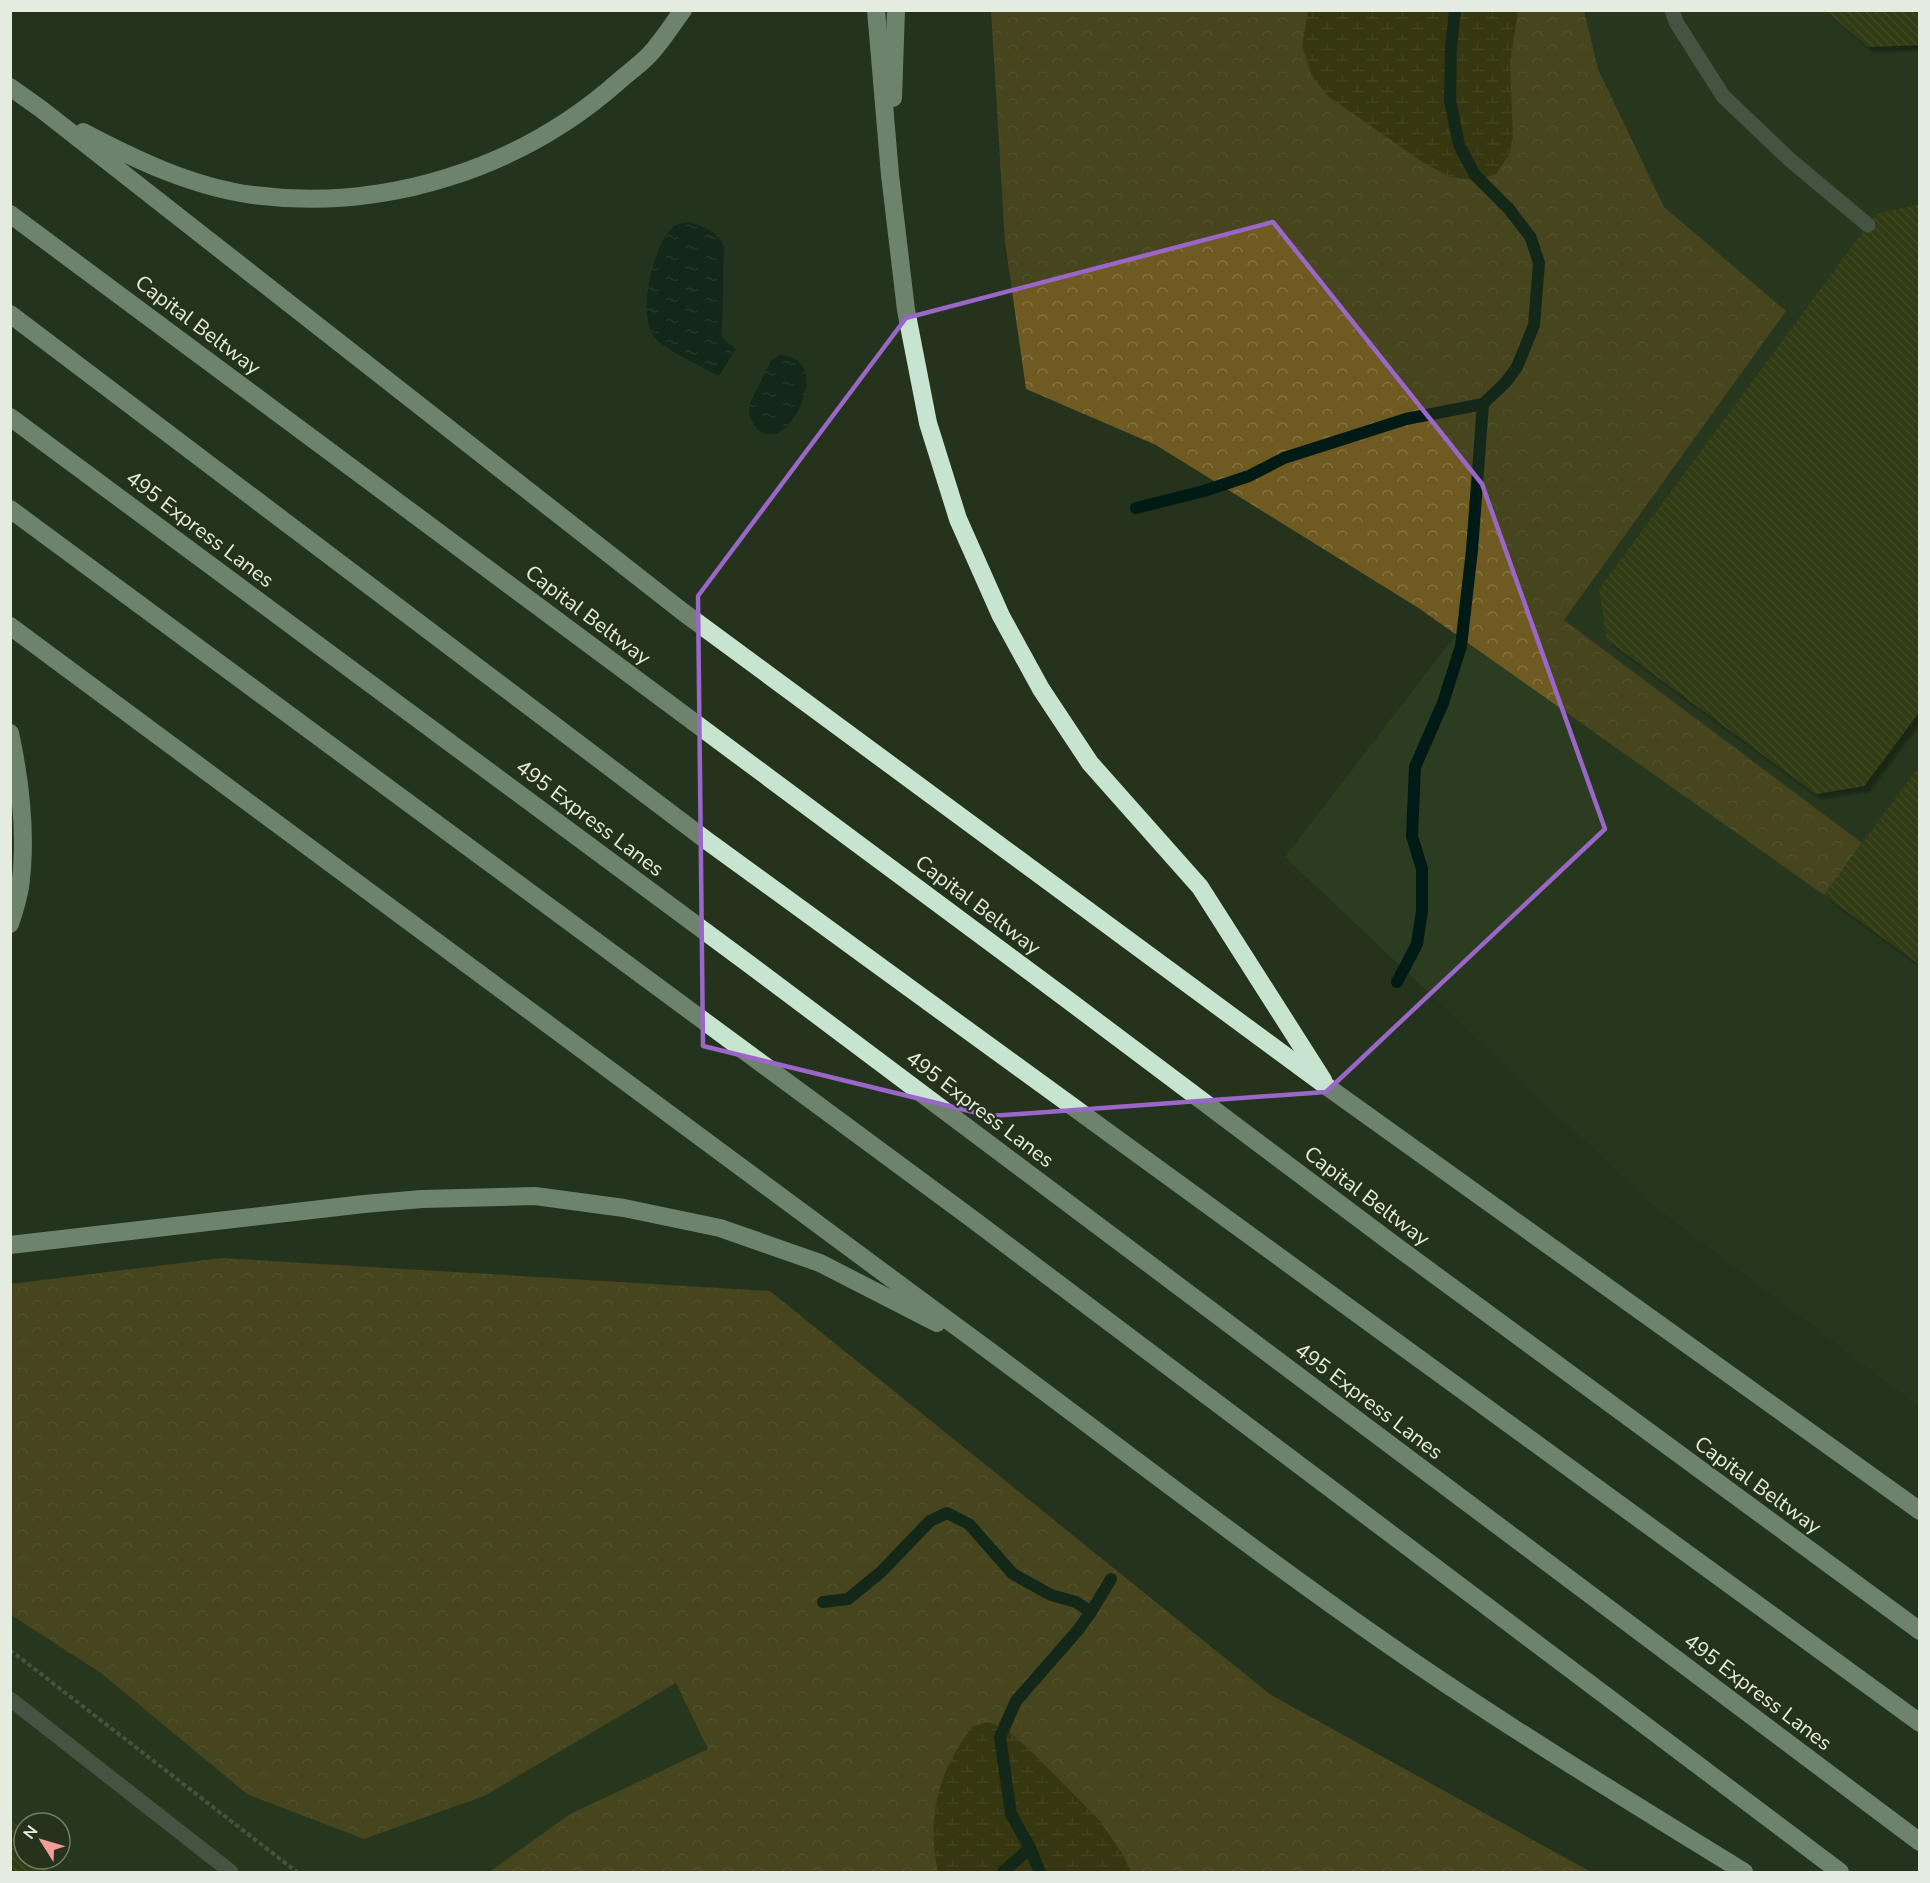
<svg xmlns="http://www.w3.org/2000/svg" width="1930" height="1883" viewBox="0 0 1930 1883" font-family="'Nunito Sans',sans-serif">
<style>
.built{fill:#2b3c20;fill-rule:evenodd}
.forest{fill:url(#forest-crowns)}
.wetland{fill:url(#wetland-marsh)}
.water{fill:url(#water-ripples)}
.lines{fill:none;stroke-linecap:round;stroke-linejoin:round}
.stream{stroke:#001b16;stroke-width:12}
.building{fill:url(#building-back-hatch);filter:url(#shadow)}
.path{stroke:#6d7966;stroke-width:4;stroke-dasharray:4.5 3;stroke-linecap:butt}
.minor{stroke:#6e7a72;stroke-width:15}
.highway{stroke:#c6e4d0;stroke-width:18}
.marked{fill:none;stroke:#9a66c8;stroke-width:4.5;stroke-linejoin:round}
.labels{text-anchor:middle;stroke-width:4.5;stroke-linejoin:round;paint-order:stroke}
.street-label{font-size:21px;fill:#e3ecde;stroke:#25331d}
</style>
<defs>
<pattern id="forest-crowns" width="20" height="18" patternUnits="userSpaceOnUse" patternTransform="scale(1.5)"><rect width="20" height="18" fill="#6f5b21"/><path d="M2 6a3 3 0 1 1 6 0M12 15a3 3 0 1 1 6 0" fill="none" stroke="#837341"/></pattern>
<pattern id="wetland-marsh" width="20" height="14" patternUnits="userSpaceOnUse" patternTransform="scale(1.5)"><rect width="20" height="14" fill="#4c3b03"/><path d="M1 5h8M5 5V1M11 12h8M15 12V8" fill="none" stroke="#665827"/></pattern>
<pattern id="water-ripples" width="26" height="14" patternUnits="userSpaceOnUse" patternTransform="scale(1.5)"><rect width="26" height="14" fill="#001b16"/><path d="M2 4q2-2 4 0t4 0M15 11q2-2 4 0t4 0" fill="none" stroke="#253c37"/></pattern>
<pattern id="building-back-hatch" width="6" height="6" patternUnits="userSpaceOnUse" patternTransform="scale(1.5)"><rect width="6" height="6" fill="#434607"/><path d="M-1 5l2 2M0 0l6 6M5-1l2 2" fill="none" stroke="#5e612b"/></pattern>
<filter id="shadow"><feDropShadow dx="5.5" dy="5.5" stdDeviation="1.5" flood-color="#0009"/></filter>
</defs>
<rect width="100%" height="100%" fill="#25331d"/>
<g class="built">
<path d="M1568,11H1919V1406L1652,1204L1285,857L1464,624Z"/>
<path d="M10,1615L101,1673L606,1723L676,1683L709,1749L570,1814L489,1872H11ZM24,1823H60V1859H24Z"/>
</g>
<g class="forest">
<path d="M991,11H1584L1598,69L1664,207L1786,311L1564,620L1862,843L1824,895L1420,609L1156,445L1026,389L1005,242Z"/>
<path d="M222,1258L770,1291L1271,1695L1591,1872H489L570,1814L708,1749L676,1683L484,1796L364,1839L247,1794L101,1673L11,1615L10,1284Z"/>
</g>
<g class="wetland">
<path d="M1308,11H1518L1510,63L1513,136L1509,155L1496,174L1477,180L1450,177L1424,163L1329,97L1312,76L1302,46Z"/>
<path d="M987,1722L1005,1728L1029,1749L1100,1821L1123,1855L1131,1872H938C926,1818 938,1772 972,1727Z"/>
</g>
<g class="water">
<path d="M689,222C704,227 719,232 724,247L722,336L726,342L736,349L719,376C704,368 664,349 655,338C636,316 653,246 672,228C678,223 683,223 689,222Z"/>
<path d="M779,355C788,356 798,358 803,367C818,390 780,460 754,425C749,417 748,412 750,403L771,361Z"/>
</g>
<g class="lines">
<g class="stream">
<path d="M1136,508L1204,491L1249,476L1284,458L1406,419L1483,404L1506,382L1517,367L1534,325L1539,263L1531,238L1509,209L1475,175L1459,145L1450,100L1451,47L1455,10"/>
<path d="M1397,982L1417,944L1422,911V869L1412,836L1415,767L1443,703L1461,646L1472,550L1483,404"/>
<path d="M823,1602L848,1599L881,1572L930,1521L947,1513L969,1524L1013,1574L1051,1595L1076,1602L1091,1612"/>
<path d="M1003,1872L1030,1848"/>
<path d="M1040,1872L1030,1848L1011,1814L1000,1737L1016,1701L1078,1630L1091,1612L1111,1579"/>
</g>
</g>
<g class="building">
<path d="M1825,10H1920V45L1868,47Z"/>
<path d="M1920,204V711L1864,786L1816,794L1607,640L1599,589L1876,214Z"/>
<path d="M1920,765V965L1824,895Z"/>
<path d="M10,1820L24,1830V1859H35L52,1872H10Z"/>
</g>
<g class="lines">
<path class="path" d="M10,1650L297,1872"/>
<g class="minor">
<path d="M1672,10L1676,22L1723,96L1789,159L1868,225"/>
<path d="M10,1699L231,1872"/>
</g>
<g class="highway">
<path d="M876,10L890,175L906,310L928,423L958,519L1001,616L1041,689L1090,763L1200,887L1323,1080"/>
<path d="M10,87L41,109L683,612L1329,1088L1920,1511"/>
<path d="M893,98L896,10"/>
<path d="M83,132C136,160 193,187 253,195C384,212 520,169 619,81C629,72 641,64 650,54C662,41 672,25 683,10"/>
<path d="M10,214L1068,1000L1397,1247L1920,1631"/>
<path d="M10,314L706,840L1920,1723"/>
<path d="M10,417L753,967L1920,1842"/>
<path d="M10,509L971,1218L1840,1872"/>
<path d="M10,626C320,857 630,1088 942,1316C1101,1432 1255,1554 1418,1665C1524,1737 1634,1804 1744,1872"/>
<path d="M10,733C21,784 27,836 20,887C18,899 14,912 10,924"/>
<path d="M10,1245L364,1204L422,1199L535,1196L624,1208L720,1228L820,1263L937,1323"/>
</g>
</g>
<path d="M0 0H1930V1883H0ZM1273,222L1482,484L1605,829L1326,1092L990,1116L703,1046L698,596L906,318Z" fill="#25331d" fill-opacity=".55" fill-rule="evenodd"/>
<path class="marked" d="M1273,222L1482,484L1605,829L1326,1092L990,1116L703,1046L698,596L906,318Z"/>
<g class="labels">
<g class="street-label">
<text transform="translate(198 325) rotate(37)" y="7">Capital Beltway</text>
<text transform="translate(200 529) rotate(37)" y="7">495 Express Lanes</text>
<text transform="translate(588 615) rotate(37)" y="7">Capital Beltway</text>
<text transform="translate(590 818) rotate(37)" y="7">495 Express Lanes</text>
<text transform="translate(978 905) rotate(37)" y="7">Capital Beltway</text>
<text transform="translate(980 1109) rotate(37)" y="7">495 Express Lanes</text>
<text transform="translate(1367 1196) rotate(37)" y="7">Capital Beltway</text>
<text transform="translate(1369 1401) rotate(37)" y="7">495 Express Lanes</text>
<text transform="translate(1758 1485) rotate(36)" y="7">Capital Beltway</text>
<text transform="translate(1758 1692) rotate(37)" y="7">495 Express Lanes</text>
</g>
</g>
<rect width="1930" height="1883" fill="none" stroke="#e3ecde" stroke-width="24"/>
<g transform="translate(42 1841) rotate(307)"><circle r="28" fill="#25331d" stroke="#717d6a" stroke-width="1.5"/>
<path d="M0-4.5L10 22L0 15L-10 22Z" fill="#f59b98"/>
<text y="-9" font-size="16" font-weight="bold" text-anchor="middle" fill="#e3ecde">N</text>
</g>
</svg>
